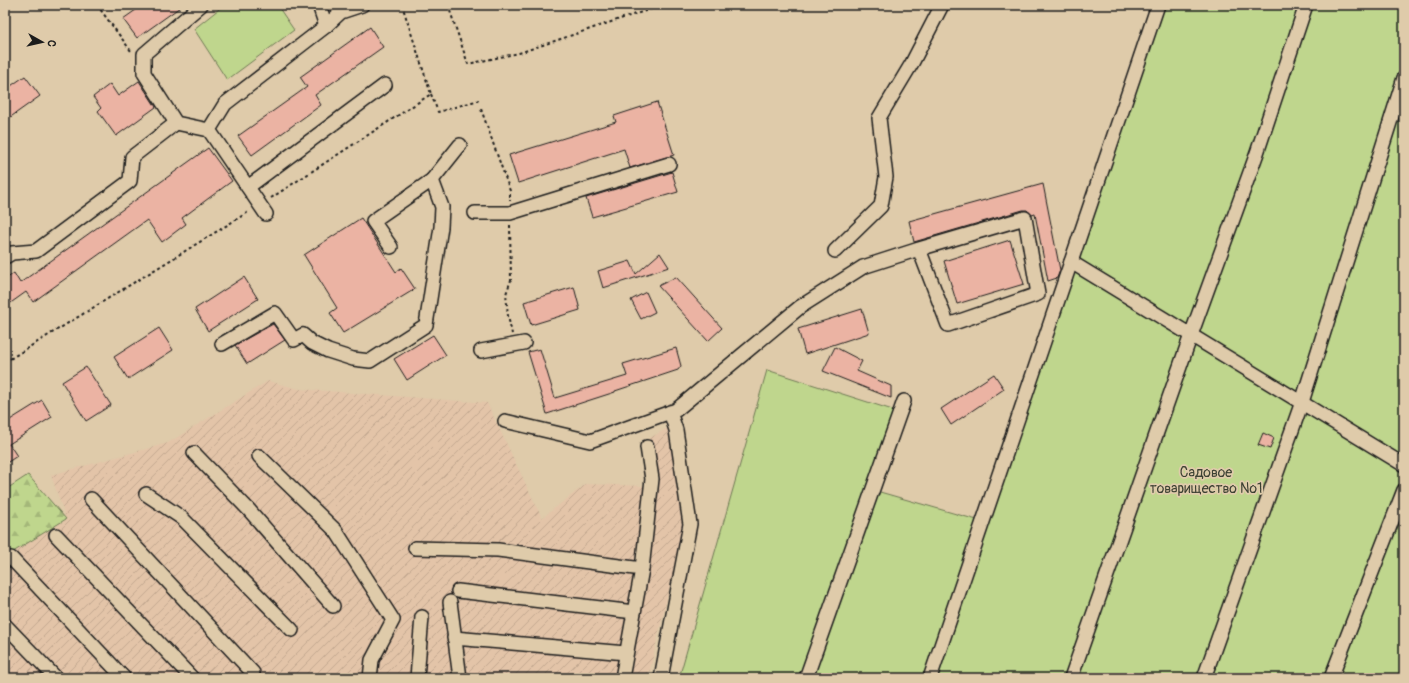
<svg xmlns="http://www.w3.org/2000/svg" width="1409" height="683" viewBox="0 0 1409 683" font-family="Pangolin,sans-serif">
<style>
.industrial{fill:url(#industrial-furrows)}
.forest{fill:url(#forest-firs);stroke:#6e7954}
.green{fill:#bfd68d;stroke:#6e7954}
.building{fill:#ebb3a3;stroke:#1c1c1c}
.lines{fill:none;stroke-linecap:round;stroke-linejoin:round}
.minor-casing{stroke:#1c1c1c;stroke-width:16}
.path{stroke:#1c1c1c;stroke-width:2;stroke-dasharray:3 3;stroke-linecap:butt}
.minor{stroke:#dfcbaa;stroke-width:13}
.labels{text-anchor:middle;stroke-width:3.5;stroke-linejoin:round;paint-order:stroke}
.park-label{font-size:14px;fill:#3d4133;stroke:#dfcbaa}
</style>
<defs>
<pattern id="industrial-furrows" width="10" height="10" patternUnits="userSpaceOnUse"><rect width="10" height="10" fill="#e3c4a8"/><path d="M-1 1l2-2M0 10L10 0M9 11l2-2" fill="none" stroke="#c2a890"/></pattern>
<pattern id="forest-firs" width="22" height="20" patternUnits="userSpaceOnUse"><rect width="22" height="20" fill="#bfd68d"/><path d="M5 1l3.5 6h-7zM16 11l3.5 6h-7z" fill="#a4b779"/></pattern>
</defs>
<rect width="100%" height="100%" fill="#dfcbaa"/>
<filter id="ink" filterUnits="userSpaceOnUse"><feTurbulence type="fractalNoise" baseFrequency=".025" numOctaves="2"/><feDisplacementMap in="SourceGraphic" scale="8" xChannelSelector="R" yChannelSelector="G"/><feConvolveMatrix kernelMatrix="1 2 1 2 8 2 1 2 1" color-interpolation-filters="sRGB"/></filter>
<g filter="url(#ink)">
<path class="industrial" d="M268,381L299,389L487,403L542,518L586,484L646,486L643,442L671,426L687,514L648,678H5V557L66,519L51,475L168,443Z"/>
<path class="forest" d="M28,475L66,519L5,557V490Z"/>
<g class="green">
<path d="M224,5H277L294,30L227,80L194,29Z"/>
<path d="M1158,5H1404V678H679L767,370L899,412L873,490L984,522Z"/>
</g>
<g class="building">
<path d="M143,5H183L137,38L123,19Z"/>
<path d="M370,27L383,47L315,95L321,105L252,155L238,136L307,87L300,77Z"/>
<path d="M25,76L40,96L5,121V90Z"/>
<path d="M139,81L156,107L116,136L98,111L101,108L93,97L110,84L118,96Z"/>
<path d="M657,102L674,155L630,168L624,149L518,183L509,155L616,122L614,116Z"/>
<path d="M208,148L232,181L182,218L186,224L162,242L147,220L33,302L26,292L5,307V280L14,273L20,283Z"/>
<path d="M672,172L678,192L592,217L586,198Z"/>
<path d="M1043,184L1060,270L1057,278L1048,281L1035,214L1032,215L1027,210H1023L914,242L909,221Z"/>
<path d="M361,218L396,272L401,268L415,289L343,333L330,313L337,308L304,255Z"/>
<path d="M1010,240L1024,284L957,304L944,261Z"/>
<path d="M660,253L669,267L603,288L598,271L630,261L636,274Z"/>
<path d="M244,277L258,299L208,331L195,309Z"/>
<path d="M676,277L722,328L708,341L658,286Z"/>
<path d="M574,287L580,310L531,325L524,302Z"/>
<path d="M646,292L655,312L641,319L631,300Z"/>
<path d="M862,309L869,333L805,354L798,329Z"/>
<path d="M273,324L285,340L247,364L235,345Z"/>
<path d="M159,328L173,350L128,379L114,357Z"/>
<path d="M433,335L446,355L407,380L394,359Z"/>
<path d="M835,347L862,361L857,371L891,386V398L823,371Z"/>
<path d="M676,348L681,366L678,370L615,391V392L547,414L528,352L540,349L555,398L627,376L623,364Z"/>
<path d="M86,367L111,405L86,421L62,382Z"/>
<path d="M994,374L1004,389L951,425L941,409Z"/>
<path d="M42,400L52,417L9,444L17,456L5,464V423Z"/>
<path d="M1263,433L1274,438L1270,449L1258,445Z"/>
</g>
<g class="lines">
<g class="minor-casing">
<g id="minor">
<path d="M201,5L144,54V73L176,123L209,130"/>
<path d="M319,5L326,26L341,12L362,5"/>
<path d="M248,187L385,85"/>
<path d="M475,213H510L669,164"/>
<path d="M266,214L209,130L225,104L326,26"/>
<path d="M391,247L373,221L432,180L460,145"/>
<path d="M835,251L881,206L886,177L879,118L912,63L942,5"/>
<path d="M5,257L12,253L36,251L130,181L132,157L176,123"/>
<path d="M1071,262L1404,465"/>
<path d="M222,344L275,313L294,340L303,335L312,343L328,351L353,359L370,361L426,325L441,227L442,207L432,180"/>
<path d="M481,351L524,343"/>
<path d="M505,421L590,441L676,410L800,307L863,267L919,249L948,325L1038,294L1025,218L919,249"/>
<path d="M194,453L249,510L333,606"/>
<path d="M259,456L336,531L393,620L372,660L370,678"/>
<path d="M146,494L182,518L292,630"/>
<path d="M91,499L253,673"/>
<path d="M56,535L192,678"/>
<path d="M415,548L498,550L642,569L622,678"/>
<path d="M11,558L124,678"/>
<path d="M642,569L652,479L647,447"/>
<path d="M458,591L634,612"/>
<path d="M450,602L460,678"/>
<path d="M5,625L56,678"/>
<path d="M454,638L626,653"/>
<path d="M417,678L422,617"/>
<path d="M661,678L690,524L676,430L670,412"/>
<path d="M806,678L904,401"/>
<path d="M930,678L1158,5"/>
<path d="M1071,678L1191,335L1257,153L1306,5"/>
<path d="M1204,678L1302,402L1404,78"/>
<path d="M1331,678L1404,490"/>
</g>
</g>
<g class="path">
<path d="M97,5L131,51"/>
<path d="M448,5L468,64L519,53L620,19L664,5"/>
<path d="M431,94L438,112L479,100"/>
<path d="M481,109L510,191V201"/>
<path d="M271,198L431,94L402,5"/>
<path d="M510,225L511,280L506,294L508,316L512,334"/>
<path d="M5,362L250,211"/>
</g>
<use href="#minor" class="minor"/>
</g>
</g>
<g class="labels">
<g class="park-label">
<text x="1206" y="477">Садовое<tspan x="1206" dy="16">товарищество №1</tspan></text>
</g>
</g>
<rect width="1409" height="683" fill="none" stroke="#dfcbaa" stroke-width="20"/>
<rect x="10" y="10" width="1389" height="663" fill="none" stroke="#1c1c1c" stroke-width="1.5" filter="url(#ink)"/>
<g transform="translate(42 42) rotate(98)" stroke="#dfcbaa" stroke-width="3" paint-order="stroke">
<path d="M0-3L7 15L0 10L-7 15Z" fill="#1c1c1c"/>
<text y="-6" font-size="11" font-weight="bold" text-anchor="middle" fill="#1c1c1c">С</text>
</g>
</svg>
